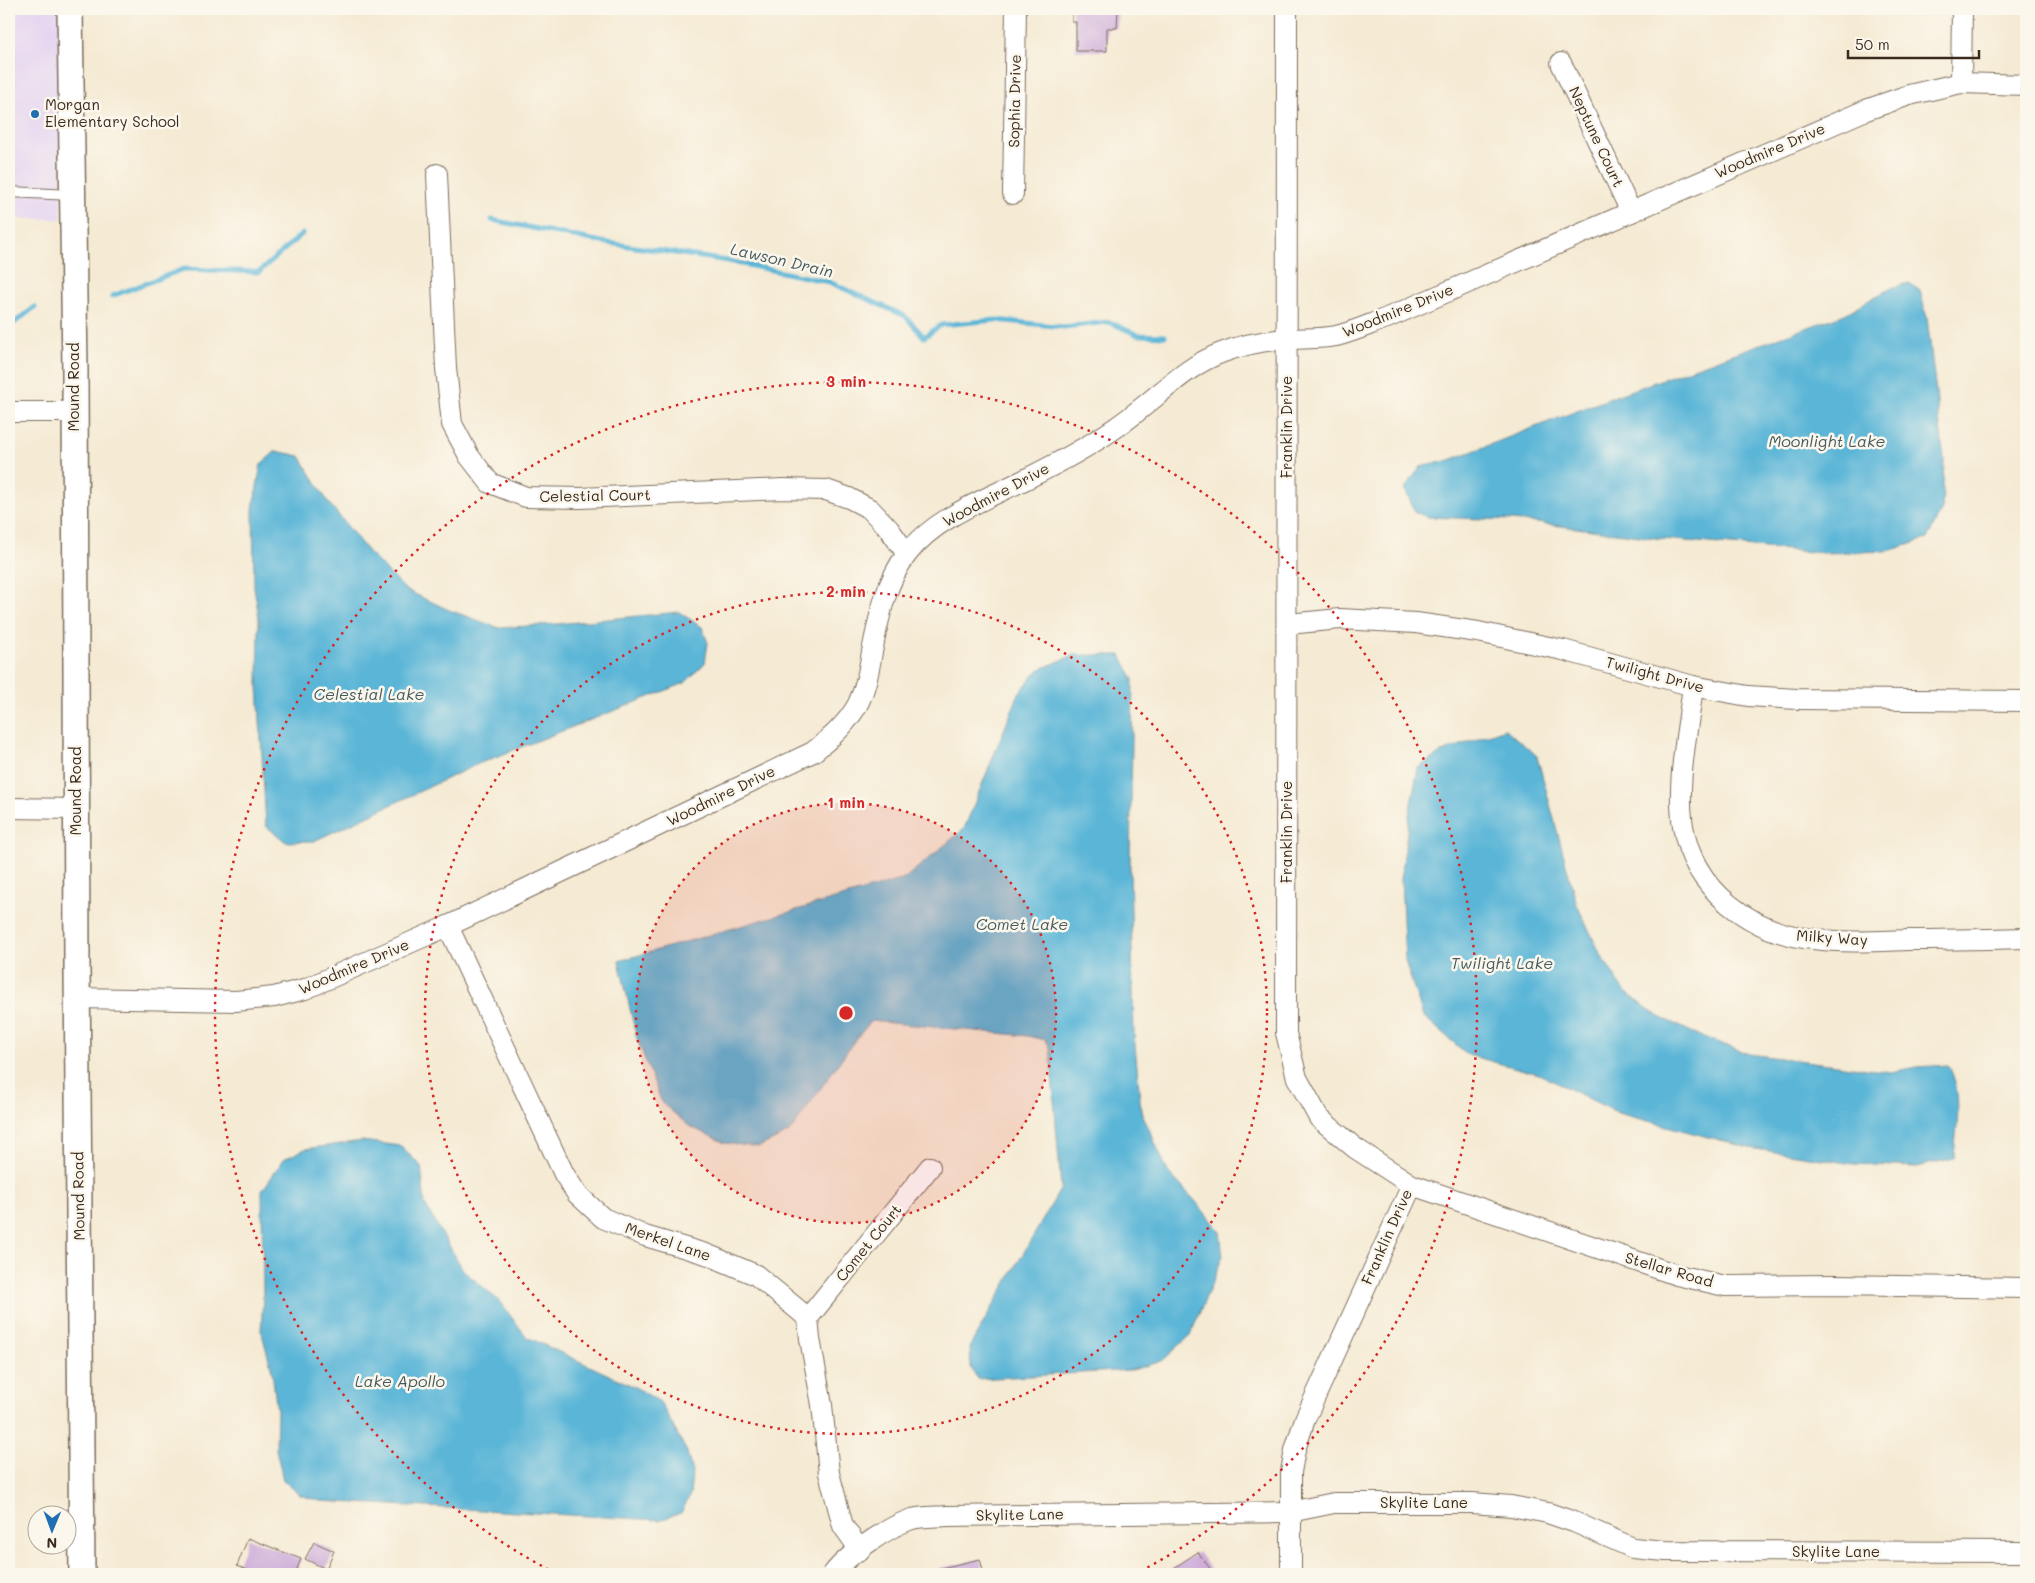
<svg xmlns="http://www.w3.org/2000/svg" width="2035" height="1583" viewBox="0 0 2035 1583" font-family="Mali,sans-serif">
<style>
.built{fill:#e4d3f1}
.water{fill:#5ab5d7;stroke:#4a707a}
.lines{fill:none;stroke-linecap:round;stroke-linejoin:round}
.stream{stroke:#5ab5d7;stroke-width:5}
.building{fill:#cba8d8}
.service-casing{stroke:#7c6d5d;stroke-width:12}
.minor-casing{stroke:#7c6d5d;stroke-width:22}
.tertiary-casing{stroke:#7c6d5d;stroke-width:28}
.service{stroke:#fff;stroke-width:10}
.minor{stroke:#fff;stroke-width:20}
.tertiary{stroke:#fff;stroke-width:25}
.ring{fill:none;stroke:#d62828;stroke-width:2.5;stroke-dasharray:2.5 5}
.poi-dot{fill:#1f6fb2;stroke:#fbf7ec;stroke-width:2}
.labels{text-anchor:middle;stroke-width:5;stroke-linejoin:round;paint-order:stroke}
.street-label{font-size:15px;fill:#3b2a1e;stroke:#fbf7ec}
.poi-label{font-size:15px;fill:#3b2a1e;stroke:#fbf7ec;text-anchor:start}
.water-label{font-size:16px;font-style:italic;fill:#465b5f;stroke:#fbf7ec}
.centre{fill:#d62828;stroke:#fbf7ec;stroke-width:2.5}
.ring-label{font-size:15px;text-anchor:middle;font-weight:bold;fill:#d62828;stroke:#fbf7ec;stroke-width:5;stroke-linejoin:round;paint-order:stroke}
</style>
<rect width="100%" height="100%" fill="#fbf7ec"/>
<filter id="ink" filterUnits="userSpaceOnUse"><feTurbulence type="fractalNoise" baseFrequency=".02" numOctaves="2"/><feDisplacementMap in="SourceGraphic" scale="10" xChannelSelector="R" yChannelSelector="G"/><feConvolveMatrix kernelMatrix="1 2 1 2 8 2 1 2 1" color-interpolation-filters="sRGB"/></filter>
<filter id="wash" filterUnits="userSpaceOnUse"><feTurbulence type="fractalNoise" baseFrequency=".0096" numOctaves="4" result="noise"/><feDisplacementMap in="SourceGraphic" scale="20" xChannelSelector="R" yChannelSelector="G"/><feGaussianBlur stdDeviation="1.12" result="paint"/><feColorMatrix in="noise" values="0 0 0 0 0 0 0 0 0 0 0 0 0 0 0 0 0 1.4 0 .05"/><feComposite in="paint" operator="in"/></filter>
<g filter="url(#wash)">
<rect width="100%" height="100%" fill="#f5ead3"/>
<rect class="built" x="9" y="9" width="52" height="210"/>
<g class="water">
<path d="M1910,283L1920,291L1927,318L1944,459L1942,509L1927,539L1888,551L1823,553L1663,539L1513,520L1427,517L1415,512L1405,489L1420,467L1450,460L1621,394L1845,314L1890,288Z"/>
<path d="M276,451L300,456L328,502L369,553L406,590L449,610L499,628L557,624L679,612L702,627L708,643L705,663L685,683L478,764L314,841L286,842L266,826L258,686L259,618L254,587L253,509L261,464Z"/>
<path d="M1074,655H1121L1133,678L1130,868L1134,1034L1141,1111L1168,1172L1198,1204L1220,1232L1223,1256L1190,1336L1162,1361L1132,1370L977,1379L971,1367L970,1346L1061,1188L1050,1048L1046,1040L1028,1036L871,1021L852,1044L790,1132L759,1147L725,1143L689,1126L662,1103L637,1039L619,961L904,879L964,829L1019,693L1038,670Z"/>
<path d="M1505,729L1537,756L1577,905L1601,955L1624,991L1658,1016L1698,1035L1749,1054L1891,1072L1917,1067L1948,1065C1964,1092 1956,1128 1954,1158L1917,1167L1854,1164L1749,1148L1618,1113L1539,1074L1468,1055L1423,1016L1405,961L1401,879L1410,809L1418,768L1442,752Z"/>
<path d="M362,1141L400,1146L421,1166L425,1205L464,1271L498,1300L527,1337L635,1387L660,1402L687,1452L692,1472L690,1495L681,1513L659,1520L320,1501L300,1495L283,1480L276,1449L277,1411L272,1371L261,1330L263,1300L262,1191L284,1159L305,1149Z"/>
</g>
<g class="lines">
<g class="stream">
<path d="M492,220L602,242L728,261L829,282L905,316L924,337L941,325L996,320L1064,327L1109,322L1138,335L1165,336"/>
<path d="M112,296L184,269L259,272L302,234"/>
<path d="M9,327L35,307"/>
</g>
</g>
<g id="blocks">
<g class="building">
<path d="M1072,9H1118L1117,28H1107V51H1076V22H1072Z"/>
<path d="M248,1538L301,1559L295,1574H258L237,1566Z"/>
<path d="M314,1542L334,1551L326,1569L305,1559Z"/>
<path d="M1198,1552L1214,1574H1165Z"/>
<path d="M980,1559L984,1574H938L937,1569Z"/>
</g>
</g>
</g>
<g filter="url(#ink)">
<use href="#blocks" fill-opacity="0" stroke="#7c6d5d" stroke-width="1"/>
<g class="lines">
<g class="service-casing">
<path id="service" d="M9,192L72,195"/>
</g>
<g class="minor-casing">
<g id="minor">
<path d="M1287,9L1286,1033L1297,1078L1319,1118L1355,1148L1412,1185L1677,1275L1725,1286L1835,1285L2026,1288"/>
<path d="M1561,63L1631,212"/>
<path d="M1961,83L1962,9"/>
<path d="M437,174L446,368L452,424L469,456L490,483L526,497L581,498L783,489L826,490L849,498L870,509L889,529L907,554"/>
<path d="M1013,194L1016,9"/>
<path d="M9,412H74"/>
<path d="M1288,624L1340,619L1416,623L1478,632L1563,650L1693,686L1748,696L1797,699L2026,701"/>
<path d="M1693,686C1688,730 1676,783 1683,826C1693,890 1752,933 1813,939C1845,943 1877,941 1908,940C1948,940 1987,939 2026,938"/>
<path d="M9,808L76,809"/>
<path d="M448,926L564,1174L577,1194L603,1218L645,1236L706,1254L756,1275L808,1318L810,1339L822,1405L829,1473L843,1526L860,1550"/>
<path d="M77,998L236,1001L274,997L305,989L448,926L813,752C831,738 847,724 858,704C866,687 869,670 872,652C879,618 885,583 907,554C934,519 981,501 1020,482C1059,463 1106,438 1139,410C1166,389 1189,365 1221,353C1242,345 1267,340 1289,339C1304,338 1321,339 1336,336C1353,332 1370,324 1387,318L1866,110L1909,95L1961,83L2026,85"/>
<path d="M808,1318L930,1167"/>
<path d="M833,1574C847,1555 887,1528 909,1520C920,1516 935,1517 947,1516L1290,1512L1334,1503H1472L1511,1506L1548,1513L1574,1522L1633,1548L1665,1551L2026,1552"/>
<path d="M1291,1574V1472L1295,1450L1305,1419L1412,1185"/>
</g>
</g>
<g class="tertiary-casing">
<path id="tertiary" d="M70,9L75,370L77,965L82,1574"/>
</g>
<use href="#service" class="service"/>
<use href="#minor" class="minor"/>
<use href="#tertiary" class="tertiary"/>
</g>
</g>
<circle cx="846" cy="1013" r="210" fill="#d62828" fill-opacity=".12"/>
<g class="ring">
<circle cx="846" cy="1013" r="210"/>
<circle cx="846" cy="1013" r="421"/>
<path d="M555 1573A631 631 0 1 1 1137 1573"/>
</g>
<circle class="poi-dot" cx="35" cy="114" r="5"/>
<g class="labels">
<g class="street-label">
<text transform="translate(1015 101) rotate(-89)" y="5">Sophia Drive</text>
<text transform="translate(1596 137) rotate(65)" y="5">Neptune Court</text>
<text transform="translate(1770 151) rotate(-23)" y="5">Woodmire Drive</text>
<text transform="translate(1398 311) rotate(-22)" y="5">Woodmire Drive</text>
<text transform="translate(74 387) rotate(-90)" y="5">Mound Road</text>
<text transform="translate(1287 427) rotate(-90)" y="5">Franklin Drive</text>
<text transform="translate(996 495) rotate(-28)" y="5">Woodmire Drive</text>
<text transform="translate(595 496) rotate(-1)" y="5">Celestial Court</text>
<text transform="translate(1655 675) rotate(15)" y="5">Twilight Drive</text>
<text transform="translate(76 791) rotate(-90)" y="5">Mound Road</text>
<text transform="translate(721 796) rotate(-26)" y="5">Woodmire Drive</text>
<text transform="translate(1287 832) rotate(-90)" y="5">Franklin Drive</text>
<text transform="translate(1832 938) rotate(4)" y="5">Milky Way</text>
<text transform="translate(354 967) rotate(-23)" y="5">Woodmire Drive</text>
<text transform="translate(79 1196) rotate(-91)" y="5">Mound Road</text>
<text transform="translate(1387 1237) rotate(-66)" y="5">Franklin Drive</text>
<text transform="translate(668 1242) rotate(19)" y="5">Merkel Lane</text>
<text transform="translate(869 1243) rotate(-51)" y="5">Comet Court</text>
<text transform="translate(1669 1270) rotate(16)" y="5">Stellar Road</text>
<text x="1424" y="1508">Skylite Lane</text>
<text transform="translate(1020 1515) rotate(-1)" y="5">Skylite Lane</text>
<text x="1836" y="1557">Skylite Lane</text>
</g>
<g class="poi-label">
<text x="45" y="110">Morgan<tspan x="45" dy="17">Elementary School</tspan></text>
</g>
<g class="water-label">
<text transform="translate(782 260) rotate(13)" y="6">Lawson Drain</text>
<text x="1827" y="447">Moonlight Lake</text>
<text x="369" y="700">Celestial Lake</text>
<text x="1022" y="930">Comet Lake</text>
<text x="1502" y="969">Twilight Lake</text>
<text x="400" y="1387">Lake Apollo</text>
</g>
</g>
<circle cx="846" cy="1013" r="8" class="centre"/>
<g class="ring-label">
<text x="846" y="387">3 min</text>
<text x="846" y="597">2 min</text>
<text x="846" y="808">1 min</text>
</g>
<rect width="2035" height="1583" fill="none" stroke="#fbf7ec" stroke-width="30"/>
<g transform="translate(52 1530) rotate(181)"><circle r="24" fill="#fbf7ec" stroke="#aea59a"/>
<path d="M0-4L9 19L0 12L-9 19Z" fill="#1f6fb2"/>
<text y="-8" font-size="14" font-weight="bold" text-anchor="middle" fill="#3b2a1e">N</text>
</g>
<path d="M1848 50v8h131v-8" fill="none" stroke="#3b2a1e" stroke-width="2.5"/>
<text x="1855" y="50" font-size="15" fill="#3b2a1e" stroke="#fbf7ec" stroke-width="4" paint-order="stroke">50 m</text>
</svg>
